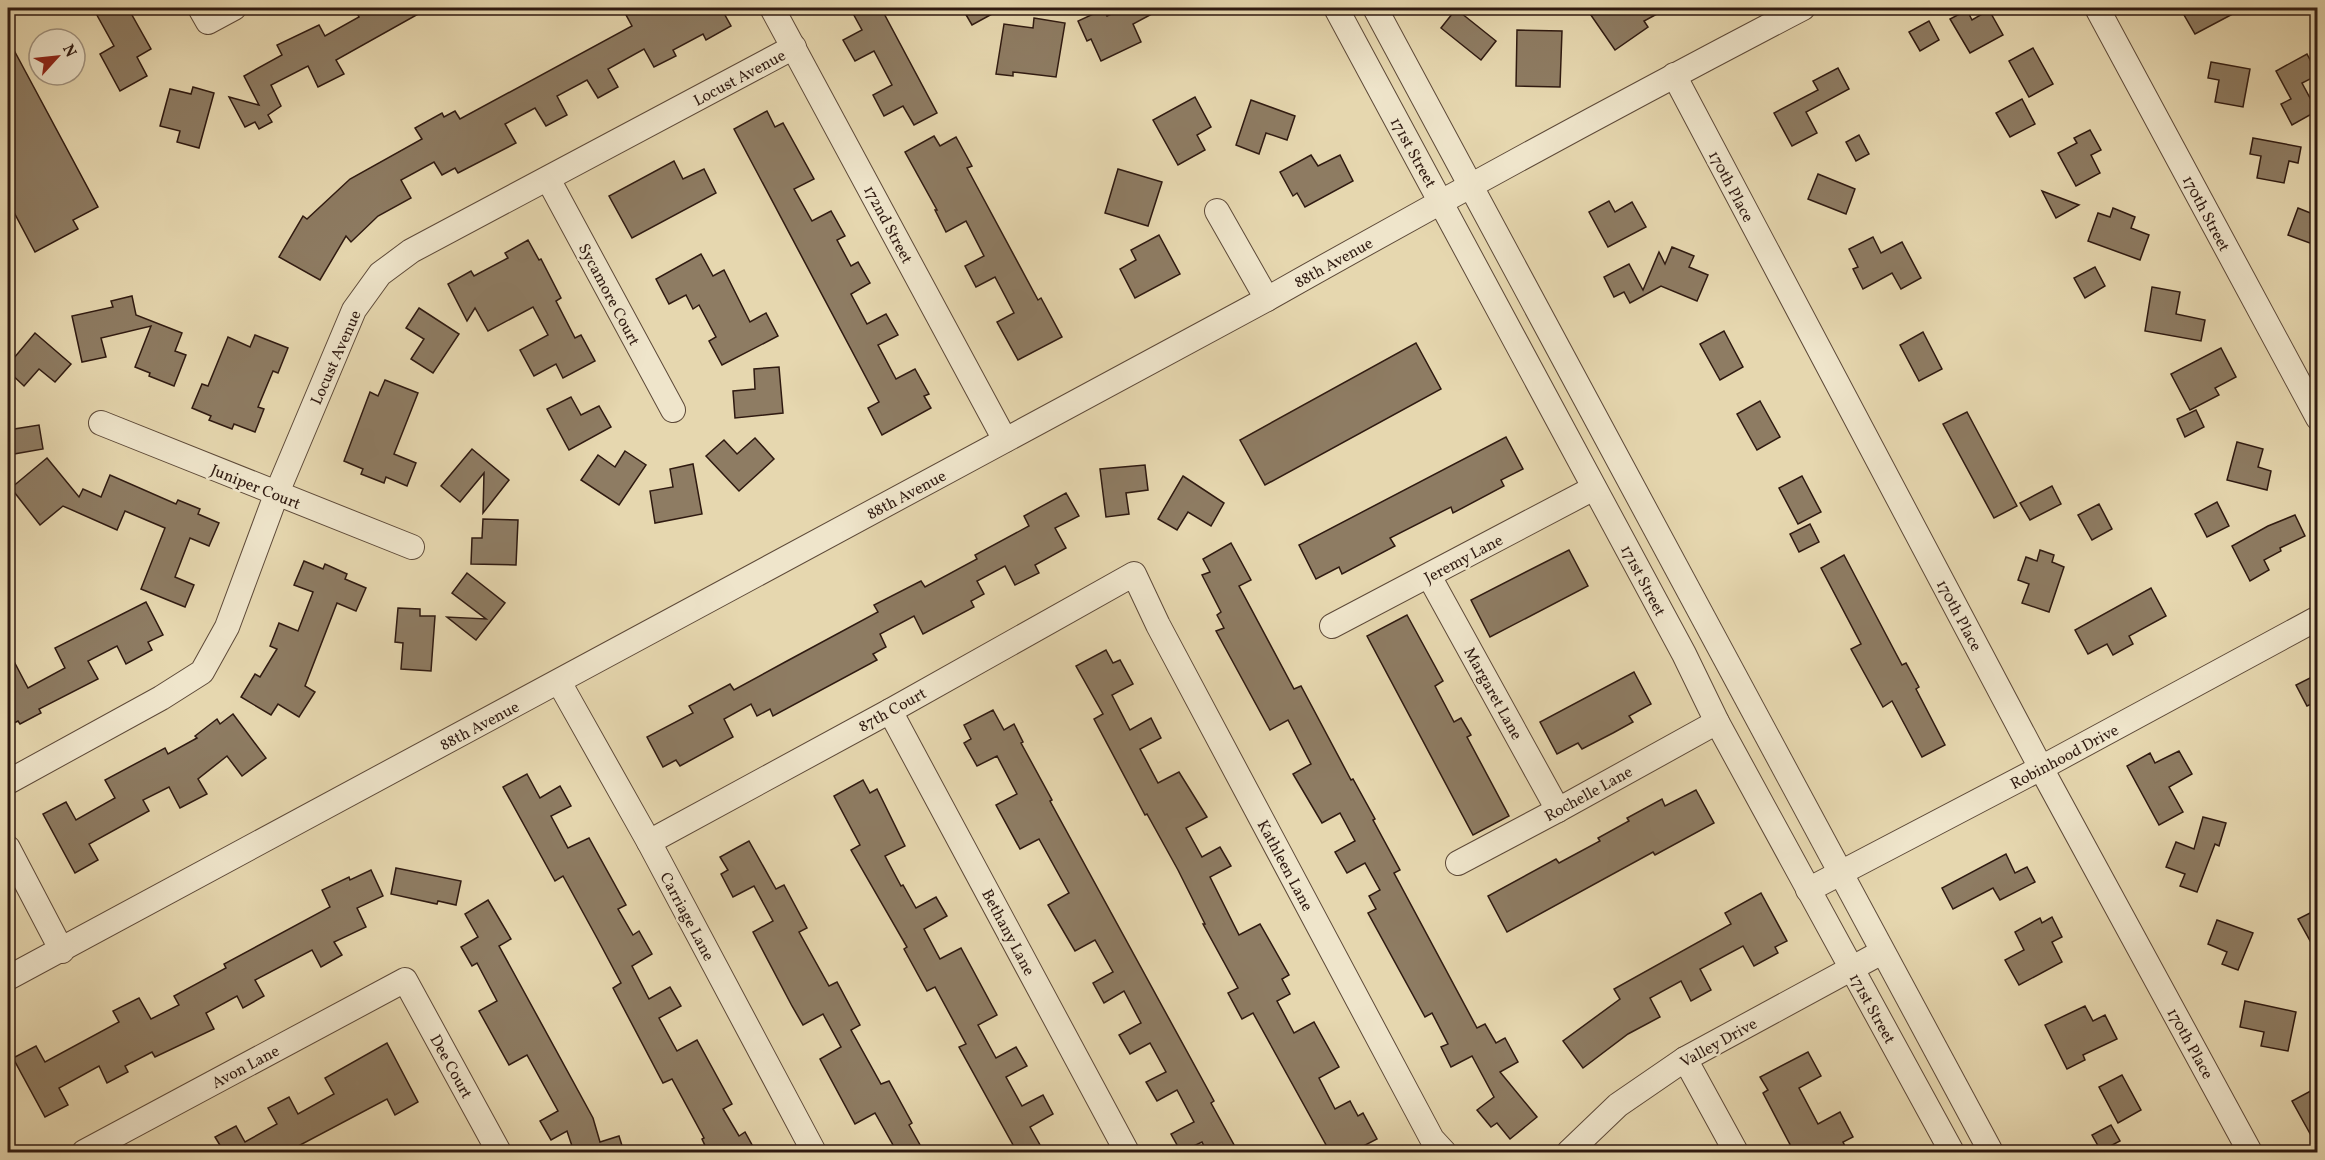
<svg xmlns="http://www.w3.org/2000/svg" width="2325" height="1160" viewBox="0 0 2325 1160" font-family="Vollkorn,serif">
<style>
.building{fill:#8e7c63;stroke:#2f1a11;stroke-width:1.5}
.lines{fill:none;stroke-linecap:round;stroke-linejoin:round}
.minor-casing{stroke:#5d4938;stroke-width:26}
.minor{stroke:#efe5cb;stroke-width:24}
.labels{text-anchor:middle;stroke-width:5;stroke-linejoin:round;paint-order:stroke}
.street-label{font-size:16px;fill:#2f1a11;stroke:#efe5cb}
</style>
<rect width="100%" height="100%" fill="#e6d7af"/>
<filter id="stains"><feTurbulence type="fractalNoise" baseFrequency=".00333" numOctaves="4"/><feColorMatrix values="0 0 0 0 .2 0 0 0 0 .09 0 0 0 0 .02 0 0 0 .5 -.17"/></filter>
<radialGradient id="worn" r=".72"><stop offset=".6" stop-color="#630" stop-opacity="0"/><stop offset="1" stop-color="#630" stop-opacity=".3"/></radialGradient>
<g class="building">
<path d="M93,8H128L151,49L137,57L147,76L120,91L100,54L114,46Z"/>
<path d="M354,8H429L336,60L344,74L318,87L308,66L271,85L281,106L268,115L272,122L259,129L255,122L245,127L229,97L259,105L244,76L282,55L277,45L319,25L325,36L359,17Z"/>
<path d="M637,8H721L731,26L706,40L703,34L673,50L676,56L654,67L644,49L608,69L618,87L598,98L587,80L557,96L567,115L546,126L535,108L505,124L516,143L458,173L455,168L442,175L434,162L401,180L411,198L378,216L351,242L346,236L320,280L279,257L303,216L307,219L350,179L422,139L415,128L442,113L444,117L455,111L460,119L632,26L625,13Z"/>
<path d="M850,8H881L937,113L914,125L903,106L884,116L873,95L892,85L874,51L855,61L843,40L862,30Z"/>
<path d="M962,8H1003L972,25Z"/>
<path d="M1125,8H1163L1133,24L1141,42L1101,61L1091,39L1087,41L1078,21L1104,9L1107,16Z"/>
<path d="M1586,8H1668L1644,21L1648,27L1615,50Z"/>
<path d="M2180,8H2244L2195,34Z"/>
<path d="M1456,9L1496,41L1481,60L1441,28Z"/>
<path d="M1967,10L1972,20L1989,10L2003,35L1970,53L1950,19Z"/>
<path d="M1034,18L1065,23L1056,77L1013,72V76L996,74L1004,24L1033,28Z"/>
<path d="M1929,21L1939,40L1920,51L1909,32Z"/>
<path d="M1517,30L1562,31L1560,87L1516,86Z"/>
<path d="M8,39L98,207L73,220L78,229L35,252L8,201Z"/>
<path d="M2033,48L2053,84L2029,97L2009,61Z"/>
<path d="M2307,54L2318,75L2302,83L2317,111L2292,125L2281,104L2291,99L2276,71Z"/>
<path d="M2211,62L2250,69L2243,107L2215,102L2219,80L2208,78Z"/>
<path d="M1838,68L1849,89L1806,112L1817,133L1792,146L1774,113L1818,90L1813,81Z"/>
<path d="M193,87L214,93L199,148L177,142L180,131L160,126L170,89L191,94Z"/>
<path d="M1195,97L1211,127L1197,135L1205,150L1178,165L1153,120Z"/>
<path d="M2022,99L2035,124L2010,137L1996,113Z"/>
<path d="M1251,100L1295,116L1287,140L1266,133L1259,154L1236,145Z"/>
<path d="M767,111L775,127L783,123L814,179L794,189L812,221L831,211L845,236L837,240L851,266L858,262L870,283L851,294L867,324L886,314L898,335L878,345L896,379L915,369L929,394L924,396L931,408L882,435L868,408L879,402L734,129Z"/>
<path d="M2090,130L2101,150L2091,155L2100,173L2076,186L2058,153L2077,143L2074,138Z"/>
<path d="M1859,135L1869,154L1856,161L1846,142Z"/>
<path d="M934,136L940,146L956,137L972,166L967,168L1038,300L1041,298L1062,337L1018,360L997,322L1014,313L995,277L976,287L965,266L984,256L966,221L946,232L935,210H937L905,152Z"/>
<path d="M2253,138L2301,147L2298,163L2289,161L2284,183L2257,178L2261,156L2250,154Z"/>
<path d="M1311,155L1318,166L1340,155L1353,181L1305,207L1297,193L1293,196L1280,172Z"/>
<path d="M674,161L683,179L704,169L716,193L632,238L609,196Z"/>
<path d="M1118,169L1162,182L1148,226L1105,213Z"/>
<path d="M1818,174L1855,189L1846,214L1808,199Z"/>
<path d="M2042,191L2079,205L2056,218Z"/>
<path d="M1609,201L1615,212L1632,202L1646,227L1608,247L1589,212Z"/>
<path d="M2113,208L2135,217L2131,228L2149,235L2140,260L2088,241L2098,213L2110,217Z"/>
<path d="M2298,208L2318,216V246L2288,235Z"/>
<path d="M1159,235L1180,274L1135,298L1120,269L1136,260L1131,250Z"/>
<path d="M1873,237L1881,253L1902,242L1921,278L1901,289L1892,273L1863,289L1853,269L1858,267L1849,249Z"/>
<path d="M528,240L539,260L541,259L561,298L556,301L575,338L581,335L595,361L563,378L556,364L534,376L520,350L548,335L533,307L488,331L475,308L467,321L448,284L471,271L474,276L508,258L505,253Z"/>
<path d="M1672,247L1694,256L1689,267L1708,275L1697,301L1661,286L1630,303L1624,292L1614,297L1604,277L1629,264L1643,290L1659,252L1665,264Z"/>
<path d="M701,254L713,276L724,270L750,322L766,313L778,336L722,365L709,341L716,337L699,305L693,309L686,295L669,304L656,279Z"/>
<path d="M2095,267L2105,286L2085,298L2074,278Z"/>
<path d="M2152,287L2180,292L2176,314L2205,320L2201,341L2145,331Z"/>
<path d="M132,296L136,315L182,333L175,351L186,355L174,386L149,376L150,373L135,367L151,326L101,338L106,357L82,362L72,316L113,307L111,301Z"/>
<path d="M419,308L459,334L433,373L411,359L424,339L406,328Z"/>
<path d="M1724,331L1743,367L1720,380L1700,344Z"/>
<path d="M1923,332L1942,369L1919,381L1900,345Z"/>
<path d="M35,333L71,364L55,382L39,369L24,386L8,371V365Z"/>
<path d="M255,335L288,348L278,373L273,371L258,407L264,409L255,432L234,424L232,429L209,420L211,416L192,408L202,384L208,386L228,337L250,347Z"/>
<path d="M1416,343L1441,389L1265,485L1240,440Z"/>
<path d="M2221,348L2236,377L2215,388L2219,395L2190,410L2171,374Z"/>
<path d="M779,367L783,413L735,418L733,391L755,389L754,369Z"/>
<path d="M385,380L418,393L394,454L416,463L407,486L386,477L384,483L361,474L363,469L344,461L370,392L378,396Z"/>
<path d="M571,397L581,415L599,406L611,427L569,450L547,409Z"/>
<path d="M1760,401L1780,437L1757,450L1737,414Z"/>
<path d="M2196,410L2204,427L2185,437L2177,419Z"/>
<path d="M1967,412L2017,506L1994,518L1943,424Z"/>
<path d="M39,425L43,449L8,455V430Z"/>
<path d="M1506,437L1523,469L1501,480L1504,486L1453,513L1451,507L1390,538L1395,546L1342,574L1339,567L1316,579L1299,545Z"/>
<path d="M755,438L774,459L739,491L706,456L724,440L737,454Z"/>
<path d="M2237,442L2263,449L2258,467L2271,471L2267,490L2227,480Z"/>
<path d="M472,449L509,480L483,513L484,473L460,502L441,486Z"/>
<path d="M625,451L646,465L619,505L581,480L598,455L615,467Z"/>
<path d="M47,458L79,497L83,489L101,497L110,475L176,504L178,500L200,509L198,514L219,523L209,546L190,538L175,577L194,585L185,607L141,589L165,528L125,511L117,530L63,506L40,525L11,488Z"/>
<path d="M693,464L702,514L655,523L650,491L673,487L670,469Z"/>
<path d="M1145,465L1148,490L1126,493L1129,514L1106,517L1100,469Z"/>
<path d="M1183,476L1224,503L1211,526L1188,512L1177,530L1158,519Z"/>
<path d="M1802,476L1821,512L1798,524L1779,488Z"/>
<path d="M2052,486L2061,504L2030,520L2020,503Z"/>
<path d="M1066,493L1079,516L1055,528L1066,548L1035,565L1039,573L1015,585L1005,566L977,581L984,594L971,601L974,607L923,634L914,616L880,634L886,647L873,654L877,660L773,716L770,709L757,716L751,704L724,719L733,737L680,766L676,760L663,767L647,737L693,713L689,706L730,684L734,690L787,661L878,612L874,605L921,581L925,587L977,559L975,555L1029,526L1024,516Z"/>
<path d="M2217,502L2229,526L2207,537L2195,514Z"/>
<path d="M2099,504L2112,529L2092,540L2078,515Z"/>
<path d="M2295,515L2305,536L2280,548L2281,551L2264,560L2269,570L2250,581L2232,546L2268,526Z"/>
<path d="M483,519L518,520L516,565L471,564L472,538H482Z"/>
<path d="M1810,524L1819,542L1799,552L1790,534Z"/>
<path d="M1231,543L1251,580L1239,586L1294,689L1301,686L1351,780L1353,779L1375,819L1373,820L1400,870L1394,873L1477,1028L1485,1024L1496,1043L1505,1038L1518,1062L1500,1072L1537,1117L1510,1139L1497,1123L1491,1127L1477,1110L1494,1097L1472,1056L1451,1067L1441,1047L1448,1044L1432,1013L1425,1017L1368,913L1376,909L1369,896L1380,890L1365,863L1347,873L1335,852L1355,841L1340,813L1322,823L1293,774L1311,764L1288,720L1270,730L1216,631L1224,628L1217,615L1221,612L1202,575L1210,572L1203,559Z"/>
<path d="M1569,550L1588,586L1490,637L1471,600Z"/>
<path d="M2040,550L2054,555L2052,562L2064,567L2049,612L2022,603L2029,584L2018,580L2026,557L2037,561Z"/>
<path d="M1844,555L1902,665L1906,663L1919,687L1916,689L1945,745L1922,757L1892,701L1883,707L1851,649L1861,644L1821,568Z"/>
<path d="M304,561L323,569L325,564L347,574L345,579L366,588L356,611L337,603L305,686L315,692L299,717L278,704L271,715L241,697L255,674L260,677L277,649L270,646L279,623L298,631L313,592L294,585Z"/>
<path d="M467,573L505,603L476,640L447,617L486,619L452,593Z"/>
<path d="M2151,588L2166,616L2129,636L2133,644L2113,655L2107,644L2088,654L2075,630Z"/>
<path d="M146,602L163,635L148,642L152,650L126,664L117,646L88,661L98,679L39,709L41,713L20,724L18,721L8,726V650L28,688L65,668L55,648Z"/>
<path d="M398,608L420,609V616H435L431,671L401,669L403,643L395,642Z"/>
<path d="M1407,615L1443,681L1435,686L1454,722L1461,718L1471,735L1467,737L1509,816L1473,835L1367,636Z"/>
<path d="M1106,650L1113,663L1120,660L1133,684L1112,695L1130,730L1151,718L1161,738L1140,749L1158,783L1179,772L1207,817L1186,828L1202,857L1220,847L1231,866L1210,877L1239,935L1260,924L1289,975L1282,979L1290,994L1277,1001L1294,1033L1314,1022L1339,1067L1319,1078L1335,1109L1350,1101L1358,1116L1363,1113L1377,1139L1352,1152H1330L1253,1013L1242,1019L1228,993L1238,988L1203,924H1205L1178,870L1147,814L1145,815L1094,719L1103,714L1076,666Z"/>
<path d="M1634,672L1651,704L1629,716L1633,722L1613,733L1582,749L1578,743L1557,754L1540,722Z"/>
<path d="M2318,674V701L2307,706L2296,685Z"/>
<path d="M993,710L1004,730L1014,724L1023,742L1021,743L1052,800L1050,801L1214,1101L1211,1103L1238,1152H1207L1202,1142L1181,1152L1171,1134L1194,1122L1177,1090L1157,1101L1146,1082L1166,1072L1150,1043L1130,1054L1119,1035L1141,1023L1124,991L1104,1003L1093,983L1113,972L1095,940L1075,951L1048,905L1069,893L1039,839L1020,849L996,805L1017,794L997,756L977,766L964,743L971,739L964,725Z"/>
<path d="M233,714L266,758L242,776L227,756L198,779L207,794L180,808L169,787L143,800L149,811L89,844L98,860L75,873L43,814L66,802L76,820L115,798L105,780L165,748L168,754L197,738L195,736L217,719L220,724Z"/>
<path d="M2179,751L2192,774L2169,787L2183,812L2159,825L2127,766L2150,753L2155,763Z"/>
<path d="M527,774L540,798L560,786L571,806L551,816L568,848L589,838L626,905L618,909L633,935L639,931L652,954L632,966L649,999L670,987L681,1006L659,1018L677,1051L697,1040L732,1104L723,1109L739,1136L745,1132L756,1152H708L702,1139L704,1138L672,1079L663,1083L613,988L621,983L597,938L563,876L555,881L503,787Z"/>
<path d="M863,780L870,793L877,789L905,846L885,856L901,886L903,885L916,908L936,897L947,916L924,929L940,959L961,948L997,1015L978,1025L996,1058L1016,1047L1027,1066L1006,1077L1022,1106L1043,1095L1053,1114L1030,1127L1044,1152H1017L959,1047L966,1044L935,987L927,991L904,949L907,947L851,850L860,845L834,796Z"/>
<path d="M1696,790L1714,823L1655,855L1653,852L1507,932L1488,896L1556,859L1559,863L1600,841L1598,838L1629,821L1627,818L1662,799L1665,806Z"/>
<path d="M2203,817L2226,823L2219,846L2215,844L2197,892L2180,886L2185,874L2166,867L2176,842L2194,849Z"/>
<path d="M749,841L776,889L784,885L807,928L799,932L829,986L837,982L860,1025L851,1030L881,1084L889,1081L912,1123L909,1125L924,1152H897L875,1113L855,1124L820,1059L841,1047L823,1014L803,1025L792,1006L753,932L773,921L754,886L733,897L721,874L728,870L720,857Z"/>
<path d="M2006,854L2015,873L2027,867L2035,882L2000,900L1993,888L1953,909L1942,888Z"/>
<path d="M396,868L461,881L456,905L438,901L437,904L391,894Z"/>
<path d="M371,870L383,896L357,908L366,927L334,942L342,955L321,967L312,950L255,980L264,996L243,1008L237,996L206,1013L214,1029L155,1057L152,1052L125,1066L128,1072L107,1083L99,1066L59,1088L68,1105L45,1117L13,1058L36,1046L45,1062L119,1022L113,1011L139,998L151,1019L179,1005L174,996L226,968L224,964L330,907L322,890L349,877L350,880Z"/>
<path d="M1761,893L1787,941L1775,947L1778,953L1754,966L1743,946L1700,969L1711,990L1691,1001L1681,981L1650,998L1660,1017L1628,1034L1583,1068L1563,1041L1620,999L1614,989L1731,924L1725,913Z"/>
<path d="M488,900L511,939L499,946L593,1118L600,1142L619,1136L624,1152H574L567,1131L551,1140L540,1121L558,1111L527,1055L509,1065L479,1011L497,1001L477,963L472,966L461,947L478,937L465,914Z"/>
<path d="M2318,909V955L2298,919Z"/>
<path d="M2052,917L2062,937L2052,942L2062,962L2019,985L2005,960L2024,950L2015,932L2040,918L2042,923Z"/>
<path d="M2217,920L2253,933L2238,970L2222,964L2227,952L2208,944Z"/>
<path d="M2245,1001L2296,1012L2288,1051L2261,1046L2264,1032L2240,1027Z"/>
<path d="M2085,1006L2093,1021L2105,1015L2117,1039L2083,1055L2085,1060L2067,1069L2045,1025Z"/>
<path d="M387,1043L418,1102L395,1115L387,1099L287,1152H224L215,1137L236,1126L245,1142L277,1124L268,1108L289,1097L298,1114L334,1094L325,1078Z"/>
<path d="M1808,1052L1821,1076L1799,1088L1818,1124L1840,1112L1853,1137L1843,1142L1848,1152H1794L1763,1093L1768,1090L1760,1077Z"/>
<path d="M2122,1075L2141,1110L2118,1123L2099,1087Z"/>
<path d="M2318,1087V1148L2292,1101Z"/>
<path d="M2111,1125L2120,1141L2101,1151L2092,1135Z"/>
</g>
<g class="lines">
<g class="minor-casing">
<g id="minor">
<path d="M200,8L208,22L234,8"/>
<path d="M772,8L1005,440"/>
<path d="M1336,8L1684,654L1717,722L1952,1152"/>
<path d="M1375,8L1991,1152"/>
<path d="M2097,8L2318,418"/>
<path d="M1674,75L2041,768L2250,1152"/>
<path d="M548,179L673,410"/>
<path d="M1217,211L1267,299"/>
<path d="M101,423L412,547"/>
<path d="M1429,576L1558,810"/>
<path d="M1332,626L1594,488"/>
<path d="M559,682L649,842L814,1152"/>
<path d="M890,711L1127,1152"/>
<path d="M8,782L161,698L202,672L227,627L276,495L354,310L380,274L411,251L794,47"/>
<path d="M649,842L890,711L1134,574L1158,625L1432,1139L1444,1152"/>
<path d="M8,848L62,951"/>
<path d="M1458,863L1558,810L1717,722"/>
<path d="M1808,890L2041,768L2318,618"/>
<path d="M8,978L1267,299C1444,199 1623,102 1803,8"/>
<path d="M1685,1059L1736,1152"/>
<path d="M84,1152L405,980L499,1152"/>
<path d="M1569,1152L1618,1105L1685,1059L1882,952"/>
</g>
</g>
<use href="#minor" class="minor"/>
</g>
<g class="labels">
<g class="street-label">
<text transform="translate(739 77) rotate(-28)" y="6">Locust Avenue</text>
<text transform="translate(1414 152) rotate(61)" y="6">171st Street</text>
<text transform="translate(1732 186) rotate(62)" y="6">170th Place</text>
<text transform="translate(2207 213) rotate(62)" y="6">170th Street</text>
<text transform="translate(889 224) rotate(62)" y="6">172nd Street</text>
<text transform="translate(1333 262) rotate(-29)" y="6">88th Avenue</text>
<text transform="translate(610 294) rotate(62)" y="6">Sycamore Court</text>
<text transform="translate(335 357) rotate(-66)" y="6">Locust Avenue</text>
<text transform="translate(256 486) rotate(22)" y="6">Juniper Court</text>
<text transform="translate(906 494) rotate(-28)" y="6">88th Avenue</text>
<text transform="translate(1463 558) rotate(-28)" y="6">Jeremy Lane</text>
<text transform="translate(1644 580) rotate(62)" y="6">171st Street</text>
<text transform="translate(1960 615) rotate(62)" y="6">170th Place</text>
<text transform="translate(1494 693) rotate(61)" y="6">Margaret Lane</text>
<text transform="translate(892 709) rotate(-29)" y="6">87th Court</text>
<text transform="translate(479 725) rotate(-28)" y="6">88th Avenue</text>
<text transform="translate(2064 756) rotate(-28)" y="6">Robinhood Drive</text>
<text transform="translate(1588 793) rotate(-29)" y="6">Rochelle Lane</text>
<text transform="translate(1286 865) rotate(62)" y="6">Kathleen Lane</text>
<text transform="translate(688 916) rotate(62)" y="6">Carriage Lane</text>
<text transform="translate(1009 932) rotate(62)" y="6">Bethany Lane</text>
<text transform="translate(1873 1008) rotate(61)" y="6">171st Street</text>
<text transform="translate(1718 1042) rotate(-29)" y="6">Valley Drive</text>
<text transform="translate(2191 1043) rotate(61)" y="6">170th Place</text>
<text transform="translate(245 1066) rotate(-28)" y="6">Avon Lane</text>
<text transform="translate(452 1066) rotate(61)" y="6">Dee Court</text>
</g>
</g>
<rect width="2325" height="1160" fill="none" stroke="#e6d7af" stroke-width="30"/>
<rect x="9" y="9" width="2307" height="1142" fill="none" stroke="#2f1a11" stroke-width="3"/>
<rect x="15" y="15" width="2295" height="1130" fill="none" stroke="#2f1a11" stroke-width="1.5"/>
<g transform="translate(57 57) rotate(63)"><circle r="28" fill="#efe5cb" stroke="#a29481" stroke-width="1.5"/>
<path d="M0-4.5L10 22L0 15L-10 22Z" fill="#8f2418"/>
<text y="-9" font-size="16" font-weight="bold" text-anchor="middle" fill="#2f1a11">N</text>
</g>
<rect width="100%" height="100%" filter="url(#stains)"/>
<rect width="100%" height="100%" fill="url(#worn)"/>
</svg>
